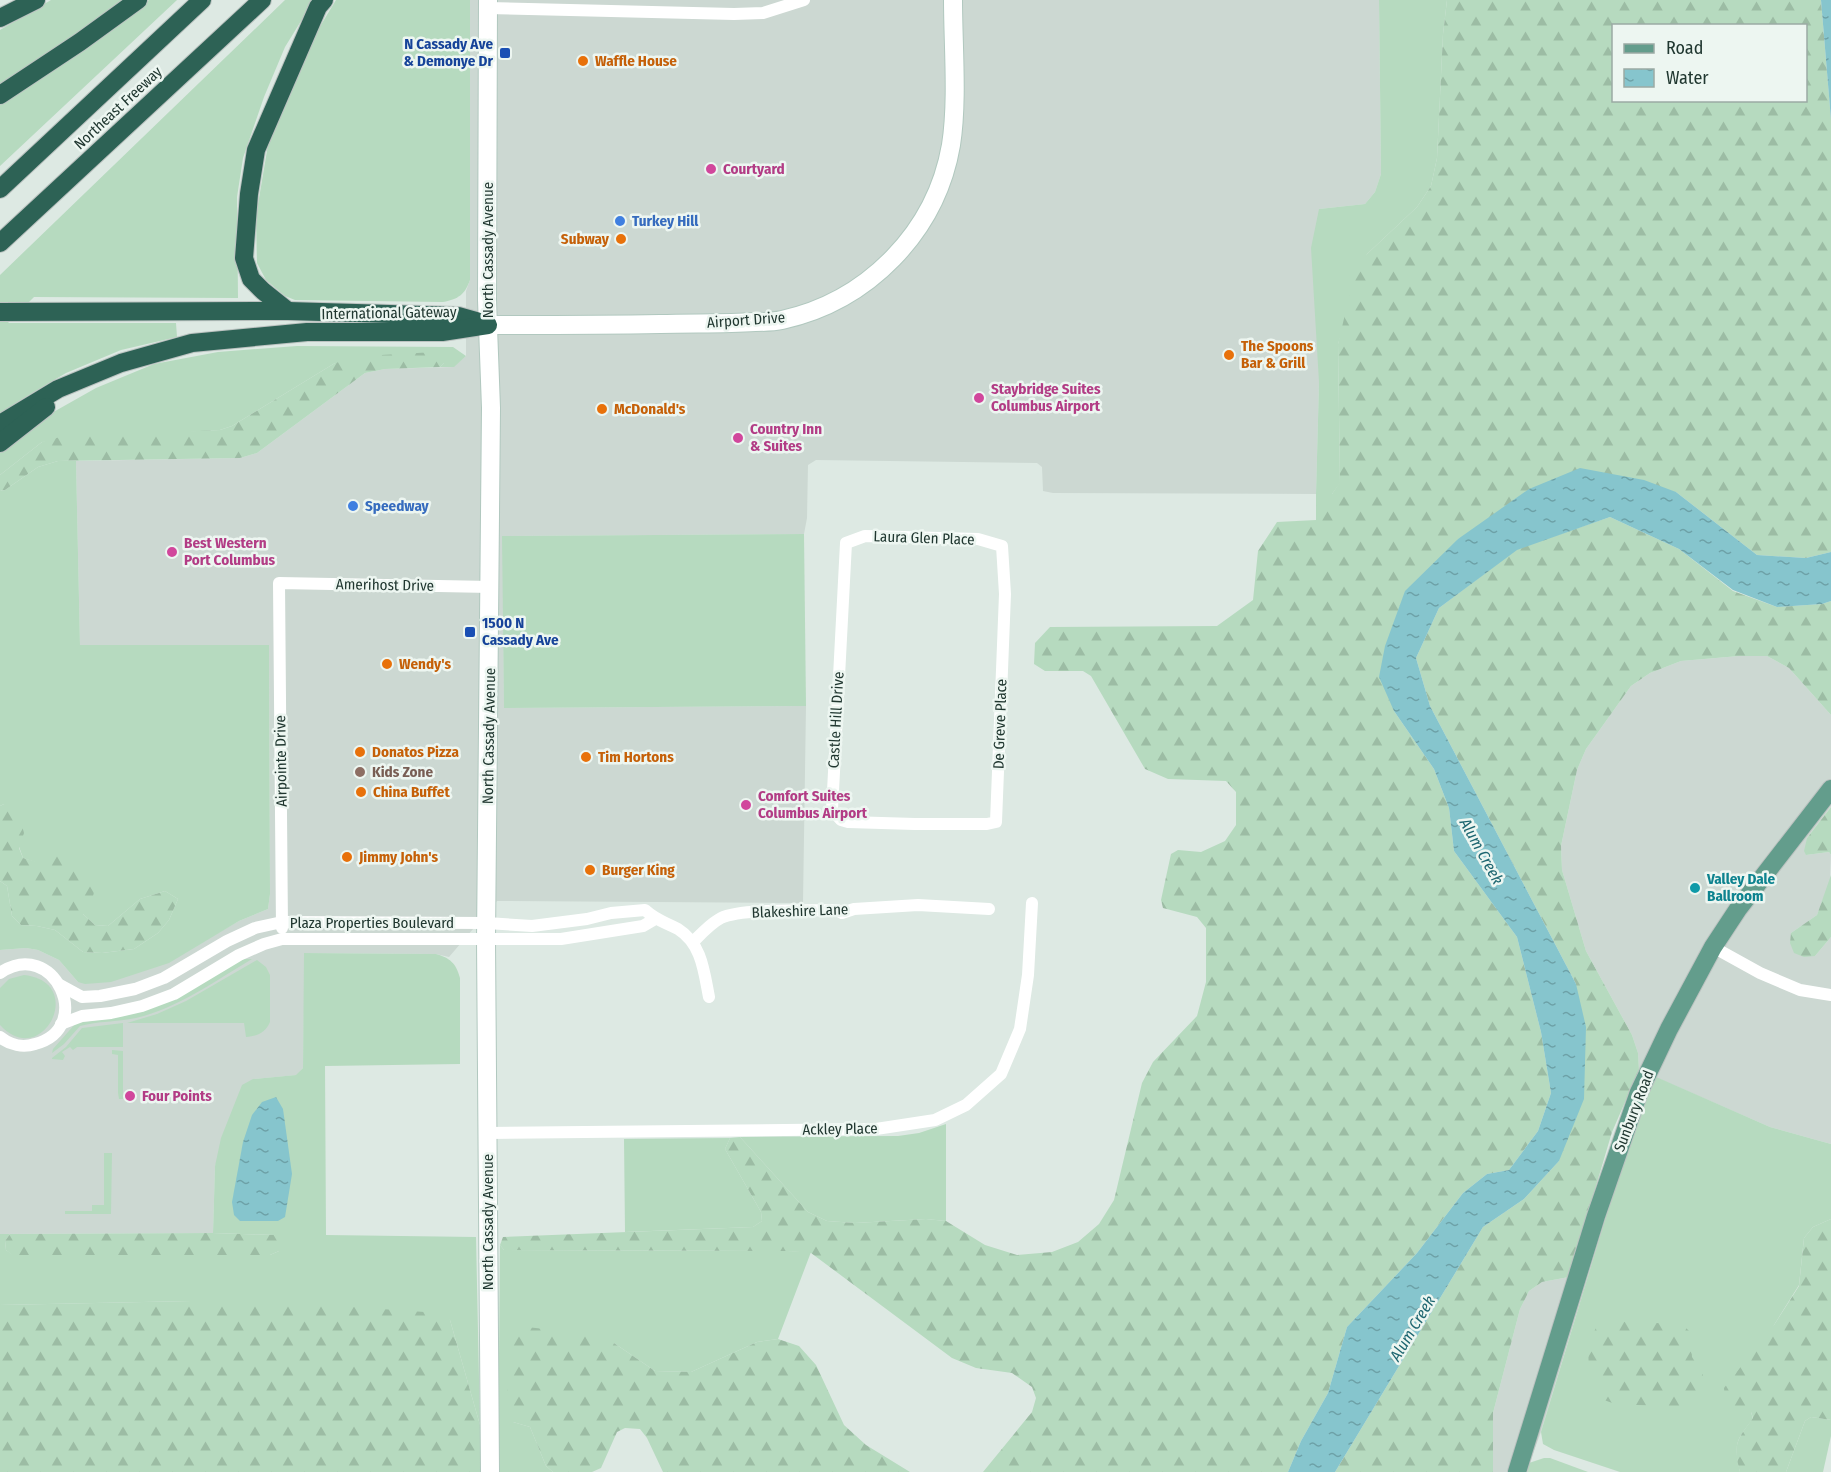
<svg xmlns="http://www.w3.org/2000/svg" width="1831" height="1472" viewBox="0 0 1831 1472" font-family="'Fira Sans Condensed',sans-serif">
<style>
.built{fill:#ccd8d2}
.grass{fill:#b6dabf}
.forest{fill:url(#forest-firs);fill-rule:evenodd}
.water{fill:url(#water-ripples)}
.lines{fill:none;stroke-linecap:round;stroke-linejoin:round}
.secondary-casing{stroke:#b1c8bf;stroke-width:20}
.primary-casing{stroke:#bcc3c1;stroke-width:20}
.motorway-casing{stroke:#bcc3c1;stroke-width:20}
.minor{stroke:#fff;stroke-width:12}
.secondary{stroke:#fff;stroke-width:18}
.primary{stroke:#639d8c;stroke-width:18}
.motorway{stroke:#2d6255;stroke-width:18}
.transit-dot{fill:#1a4fb4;stroke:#edf6f1;stroke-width:2}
.food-dot{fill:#e8710a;stroke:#edf6f1;stroke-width:2}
.hotel-dot{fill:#d1479c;stroke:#edf6f1;stroke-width:2}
.shop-dot{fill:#3f7fe0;stroke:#edf6f1;stroke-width:2}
.education-dot{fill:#8d6e63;stroke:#edf6f1;stroke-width:2}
.culture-dot{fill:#0f9aa8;stroke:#edf6f1;stroke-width:2}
.labels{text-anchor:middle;stroke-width:5;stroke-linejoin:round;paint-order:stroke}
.transit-label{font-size:15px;font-weight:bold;fill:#164399;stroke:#edf6f1;text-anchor:end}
.food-label{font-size:15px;font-weight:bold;fill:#c56008;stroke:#edf6f1;text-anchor:start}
.street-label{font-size:15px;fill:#203730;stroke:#edf6f1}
.hotel-label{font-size:15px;font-weight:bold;fill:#b23c85;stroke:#edf6f1;text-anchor:start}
.shop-label{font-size:15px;font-weight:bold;fill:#366cbe;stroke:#edf6f1;text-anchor:start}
.education-label{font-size:15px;font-weight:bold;fill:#785e54;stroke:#edf6f1;text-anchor:start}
.culture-label{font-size:15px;font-weight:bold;fill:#0d838f;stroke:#edf6f1;text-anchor:start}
.water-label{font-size:16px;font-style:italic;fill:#1d6670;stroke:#edf6f1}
</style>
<defs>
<pattern id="forest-firs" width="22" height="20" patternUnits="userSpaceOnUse" patternTransform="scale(1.5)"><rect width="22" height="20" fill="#b6dabf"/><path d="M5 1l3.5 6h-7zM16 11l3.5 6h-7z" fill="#9cbca4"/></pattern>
<pattern id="water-ripples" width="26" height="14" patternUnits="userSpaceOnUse" patternTransform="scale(1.5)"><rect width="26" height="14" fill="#86c5cd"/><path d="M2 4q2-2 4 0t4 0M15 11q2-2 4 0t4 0" fill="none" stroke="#6da1a7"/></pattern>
</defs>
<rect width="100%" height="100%" fill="#dde9e3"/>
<g class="built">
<path d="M470,0H1379L1381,174L1375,192L1365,204L1319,209V382L1316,494L1053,493L1043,491L1042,467L1037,463L816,460L808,465L807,518L804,534L503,536L504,708L806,706L803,903L497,901L449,957L436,954L305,953L303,1068L297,1075L254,1079L215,1166L213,1233L0,1234V950L26,948L38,950L59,960L78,982L218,933L239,921L268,909L270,894L269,645H80L76,461L240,458L257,453L365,373L385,369L453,367L466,356V291L470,280Z"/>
<path d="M1739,656H1767L1789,668L1831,715V807L1807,838L1806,855L1829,852L1831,855L1830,881L1817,915L1791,933L1815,956L1831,937V1144L1770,1127L1639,1070L1638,1053L1632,1035L1586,951L1562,870L1561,846L1577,770L1586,749L1631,686L1650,673L1681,661Z"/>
<path d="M1569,1277L1586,1282L1541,1432L1526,1472H1493V1413L1520,1309L1529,1291L1542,1282Z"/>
</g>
<g class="grass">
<path d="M51,0H123L49,53L0,85V30Z"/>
<path d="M149,0H177L0,166V103L102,34Z"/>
<path d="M285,0H314L285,47L264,97L243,158L237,197L238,298L34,297L8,323H176L177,337L121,350L66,373L19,401L0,414V275Z"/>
<path d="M336,0H470V280C465,294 459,299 443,302L295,300L285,296L266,280L257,263L256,216L268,145L281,101L313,38Z"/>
<path d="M1379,0H1447L1443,34L1437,158L1431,186L1417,207L1367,254L1338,344L1340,483L1332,494H1316L1319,382L1311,248L1319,209L1365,204L1375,192L1381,174Z"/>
<path d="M297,346L453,347L466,356L454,367H440L444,363H335L232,426L220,430L42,442L0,475V452L34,423L96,388L154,364L218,352Z"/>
<path d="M58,461H76L80,645H269L270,894L268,909L239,921L169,963L111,982L85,984L78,982L59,960L38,950L26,948L0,950V881L7,886L12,916L21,925L37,926L55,930L83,952L102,953L134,949L158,933L169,920L178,899L165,891L140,899L108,926L95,925L83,914L41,864L23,858L4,804L0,806V491L5,490L38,467Z"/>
<path d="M804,534L806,706L504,708L502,536Z"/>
<path d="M304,953L436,954C450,958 456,963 460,978V1064L325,1066L326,1235L476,1237L480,1425L450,1320L191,1301L0,1305V1234H10L5,1241L6,1250L13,1255H270L279,1251L274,1235L213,1233L215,1166L221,1138L242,1085L253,1079L296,1075L303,1068Z"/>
<path d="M243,959H252C215,981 178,1008 136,1018C117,1022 98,1021 80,1026L64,1044L52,1053L53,1049L76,1023L112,1018Z"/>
<path d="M257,960L266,967L270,975V1022C265,1033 258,1036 246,1037L244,1023H127L157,1014L186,1001Z"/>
<path d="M24,975C88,982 42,1071 0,1025V988L9,979Z"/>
<path d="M123,1023V1047H77L73,1050L70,1047L62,1052L65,1056L63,1060L52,1059V1058L66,1047L82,1028Z"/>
<path d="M112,1050L123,1051V1099H119L118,1093V1055L112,1054Z"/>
<path d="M1654,1076L1770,1127L1831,1144V1219L1813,1227L1804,1238L1799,1285L1774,1325L1751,1412L1753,1419C1735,1441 1734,1444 1740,1472H1620L1554,1450L1543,1444L1541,1432L1623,1160Z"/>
<path d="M946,1124V1221L926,1219L855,1223L827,1221L808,1212L740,1137L898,1136L919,1133Z"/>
<path d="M730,1138L725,1149L761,1212L762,1221L753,1227L625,1232L624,1139Z"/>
<path d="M104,1153H112L111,1214H65V1211H92V1205H104Z"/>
<path d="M500,1245L504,1250L788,1251L811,1252L778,1339L757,1342L691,1372L655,1371L614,1343L513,1422L530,1427L546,1466L553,1472H498Z"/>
<path d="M1811,1417L1831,1420V1436L1823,1472H1786L1805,1421Z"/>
<path d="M1544,1458H1550L1588,1472H1526L1529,1463Z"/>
</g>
<g class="forest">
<path d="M1447,0H1821L1831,120V552L1806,558L1757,555L1676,492L1458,539L1394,711L1434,769L1449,808L1454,851L1517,937L1541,1032L1551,1093L1538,1131L1509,1170L1487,1174L1463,1193L1417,1253L1347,1327L1328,1393L1301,1441L1288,1472H983L1032,1412L1036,1398L1032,1387L1012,1373L976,1368L952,1358L811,1253L788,1251L504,1250L500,1245L503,1237L753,1227L762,1221L761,1212L725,1149L730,1138L740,1137L808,1212L827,1221L855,1223L926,1219L946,1221L985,1245L1017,1255L1052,1252L1078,1242L1099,1224L1114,1200L1142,1083L1153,1062L1197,1016L1206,982V928L1197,917L1163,908L1161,900L1171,854L1178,850L1201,852L1225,841L1236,825V792L1226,781L1168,779L1145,769L1091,676L1083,671H1045L1034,664L1035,643L1050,627L1217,626L1253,600L1258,551L1277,522L1316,520V494H1332L1340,482L1338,344L1355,272L1367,254L1417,207L1431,186L1437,158L1443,34ZM1614,26H1806V100H1614Z"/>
<path d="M435,352L445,357L444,363L440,367L385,369L365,373L257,453L240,458L58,461L38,467L5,490L0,491V475L42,442L60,437L220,430L232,426L335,363L363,356Z"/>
<path d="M1610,517L1679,549L1733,591L1777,607L1822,604L1831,601V715L1789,668L1767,656H1739L1681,661L1650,673L1631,686L1586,749L1577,770L1561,846L1562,870L1586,951L1632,1035L1638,1053L1639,1070L1612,1132L1569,1277L1542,1282L1529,1291L1520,1309L1493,1413V1472H1335L1483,1227L1524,1199L1559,1161L1576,984L1430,706L1416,658L1439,608L1517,549Z"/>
<path d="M4,804L14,808L19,815L24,833L19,848L23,858L41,863L57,852C74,861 98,867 94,892C93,899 87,907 83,914L95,925L108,926L140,899L165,891L178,899L169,920L158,933L134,949L102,953L83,952L55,930L37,926L21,925L12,916L7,886L0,881V806Z"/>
<path d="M1831,807V855L1829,852L1806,855L1804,851L1807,838Z"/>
<path d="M1831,875V937L1815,956L1804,957L1794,953L1790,943L1791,933L1817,915Z"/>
<path d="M1831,1219V1420L1811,1417L1805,1421L1786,1472H1740C1733,1444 1736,1441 1753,1418L1751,1412L1731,1411L1725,1401L1724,1388L1774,1325L1799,1286L1804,1238L1813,1227Z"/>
<path d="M213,1233L274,1235L280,1241L279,1251L270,1255H12L6,1250L5,1241L10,1234Z"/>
<path d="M191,1301H266L439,1313L450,1320L480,1425V1472H0V1305Z"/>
<path d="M1605,1321L1682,1324L1690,1332L1692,1357L1703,1375L1702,1391L1694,1400L1681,1407L1615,1404L1604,1400L1589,1373L1588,1344L1597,1326Z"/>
<path d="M518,1326L571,1332L614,1343L655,1371L691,1372L757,1342L778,1339L799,1346L816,1365L844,1425L866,1445L910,1472H663L647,1438L640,1429L625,1428L617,1432L601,1468L592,1472H553L546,1466L530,1427L513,1422L507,1414L509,1329Z"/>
</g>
<g class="water">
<path d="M1821,0H1831V120Z"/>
<path d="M1580,468L1644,480L1676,492L1757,555L1806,558L1831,552V601L1822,604L1777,607L1733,590L1679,549L1610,517L1517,550L1439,608L1416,658L1430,706L1576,984L1586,1027L1584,1099L1559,1161L1524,1199L1483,1227L1335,1472H1288L1301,1441L1328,1393L1347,1327L1417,1253L1463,1193L1487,1174L1509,1170L1538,1131L1551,1093L1541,1032L1517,937L1454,851L1449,808L1434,769L1394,711L1379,677L1385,646L1405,591L1458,539L1529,489Z"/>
<path d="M276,1097L283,1109L292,1174L285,1217L278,1221H240L234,1215L232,1202L243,1142L252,1115L262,1102Z"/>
</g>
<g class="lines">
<g class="secondary-casing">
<g id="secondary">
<path d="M488,0L487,300L491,408L486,940L490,1472"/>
<path d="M488,325C545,325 603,325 660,324C692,323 723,324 755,322C764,322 773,322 782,320C868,301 936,232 951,145C958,101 953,45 953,0"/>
</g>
</g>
<g class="primary-casing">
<path id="primary" d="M1517,1472L1596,1216L1639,1092L1669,1029L1713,947L1738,909L1831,789"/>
</g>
<g class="motorway-casing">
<g id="motorway">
<path d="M0,18L36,0"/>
<path d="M0,95L80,42L138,0"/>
<path d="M0,189L202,0"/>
<path d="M0,243L262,0"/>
<path d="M288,311L263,291L251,279L244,258L249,194L256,150L318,7L324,0"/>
<path d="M0,312L288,311L458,316L483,323"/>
<path d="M0,424L58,389L121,363L192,343L307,332H442L488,325"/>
<path d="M0,443L46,407"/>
</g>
</g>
<g class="minor">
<path d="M488,8L734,14L763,13L804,0"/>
<path d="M865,536L978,539L1002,546L1005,594L996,822L987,824H915L848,822L841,820L832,810L846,543Z"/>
<path d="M282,928L279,583L491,587"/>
<path d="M693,942C701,934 711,923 721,918C742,908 811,911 837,910L842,913L854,909L918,905L989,909"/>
<path d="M1713,947L1760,973L1800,990L1831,995"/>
<path d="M0,973C54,936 96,1028 35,1044C23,1048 10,1045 0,1037"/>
<path d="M60,985L82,997L100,996L135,989L164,978L227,941L255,928L282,922L487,923L532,926L587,919L611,913L645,910C657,921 665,922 678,929C702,944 704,972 709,997"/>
<path d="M61,1024L82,1016L111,1013L142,1006L174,994L239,955L264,944L282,939H561L643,926L655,919"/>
<path d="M488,1133L876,1129L935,1120L966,1105L1001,1074L1020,1029L1028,975L1032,903"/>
</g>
<use href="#secondary" class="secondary"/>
<use href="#primary" class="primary"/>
<use href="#motorway" class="motorway"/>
</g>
<g class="transit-dot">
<rect x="499" y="47" width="12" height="12" rx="3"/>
<rect x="464" y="626" width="12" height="12" rx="3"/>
</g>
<g class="food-dot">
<circle cx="583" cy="61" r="6"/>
<circle cx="621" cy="239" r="6"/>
<circle cx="1229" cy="355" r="6"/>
<circle cx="602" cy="409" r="6"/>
<circle cx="387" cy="664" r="6"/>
<circle cx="360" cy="752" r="6"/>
<circle cx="586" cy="757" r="6"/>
<circle cx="361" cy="792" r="6"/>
<circle cx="347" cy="857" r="6"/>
<circle cx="590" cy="870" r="6"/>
</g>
<g class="hotel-dot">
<circle cx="711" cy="169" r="6"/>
<circle cx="979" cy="398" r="6"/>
<circle cx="738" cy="438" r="6"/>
<circle cx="172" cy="552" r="6"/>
<circle cx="746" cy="805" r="6"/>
<circle cx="130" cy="1096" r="6"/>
</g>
<g class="shop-dot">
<circle cx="620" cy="221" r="6"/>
<circle cx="353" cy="506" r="6"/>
</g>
<circle class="education-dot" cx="360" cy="772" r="6"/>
<circle class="culture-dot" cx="1695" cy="888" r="6"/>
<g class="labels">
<g class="transit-label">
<text x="493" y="49">N Cassady Ave<tspan x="493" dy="17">&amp; Demonye Dr</tspan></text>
<text x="482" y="628" text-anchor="start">1500 N<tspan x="482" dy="17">Cassady Ave</tspan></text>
</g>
<g class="food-label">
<text x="595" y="66">Waffle House</text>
<text x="609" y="244" text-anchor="end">Subway</text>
<text x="1241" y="351">The Spoons<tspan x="1241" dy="17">Bar &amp; Grill</tspan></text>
<text x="614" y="414">McDonald's</text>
<text x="399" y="669">Wendy's</text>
<text x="372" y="757">Donatos Pizza</text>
<text x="598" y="762">Tim Hortons</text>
<text x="373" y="797">China Buffet</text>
<text x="359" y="862">Jimmy John's</text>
<text x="602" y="875">Burger King</text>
</g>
<g class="street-label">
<text transform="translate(118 108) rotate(-43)" y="5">Northeast Freeway</text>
<text transform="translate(488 250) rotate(-90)" y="5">North Cassady Avenue</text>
<text transform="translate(389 313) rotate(-1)" y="5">International Gateway</text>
<text transform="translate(746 320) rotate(-4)" y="5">Airport Drive</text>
<text transform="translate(924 538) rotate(2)" y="5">Laura Glen Place</text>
<text transform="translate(385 585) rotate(1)" y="5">Amerihost Drive</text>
<text transform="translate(836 720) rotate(-87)" y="5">Castle Hill Drive</text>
<text transform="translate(1000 724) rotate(-88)" y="5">De Greve Place</text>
<text transform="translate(489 736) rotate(-89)" y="5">North Cassady Avenue</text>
<text transform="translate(281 761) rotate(-91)" y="5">Airpointe Drive</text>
<text transform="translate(800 911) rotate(-2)" y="5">Blakeshire Lane</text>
<text x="372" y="928">Plaza Properties Boulevard</text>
<text transform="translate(1634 1111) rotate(-69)" y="5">Sunbury Road</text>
<text transform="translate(840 1129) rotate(-1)" y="5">Ackley Place</text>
<text transform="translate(488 1222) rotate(-90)" y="5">North Cassady Avenue</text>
</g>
<g class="hotel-label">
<text x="723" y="174">Courtyard</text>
<text x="991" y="394">Staybridge Suites<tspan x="991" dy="17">Columbus Airport</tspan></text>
<text x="750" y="434">Country Inn<tspan x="750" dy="17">&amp; Suites</tspan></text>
<text x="184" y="548">Best Western<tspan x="184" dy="17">Port Columbus</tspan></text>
<text x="758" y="801">Comfort Suites<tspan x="758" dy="17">Columbus Airport</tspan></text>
<text x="142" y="1101">Four Points</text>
</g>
<g class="shop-label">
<text x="632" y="226">Turkey Hill</text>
<text x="365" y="511">Speedway</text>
</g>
<g class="education-label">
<text x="372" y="777">Kids Zone</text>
</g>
<g class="culture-label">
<text x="1707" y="884">Valley Dale<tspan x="1707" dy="17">Ballroom</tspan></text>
</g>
<g class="water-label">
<text transform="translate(1482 851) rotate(61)" y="6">Alum Creek</text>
<text transform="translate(1412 1328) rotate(-59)" y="6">Alum Creek</text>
</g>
</g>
<rect x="1612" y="24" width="195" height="78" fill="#edf6f1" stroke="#9baaa4" stroke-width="1.5"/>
<rect x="1624" y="44" width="30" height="9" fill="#639d8c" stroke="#9baaa4" stroke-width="1.5"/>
<text x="1666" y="54" font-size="18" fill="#203730">Road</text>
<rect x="1624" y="69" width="30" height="18" fill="url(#water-ripples)" stroke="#9baaa4" stroke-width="1.5"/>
<text x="1666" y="84" font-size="18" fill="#203730">Water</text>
</svg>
